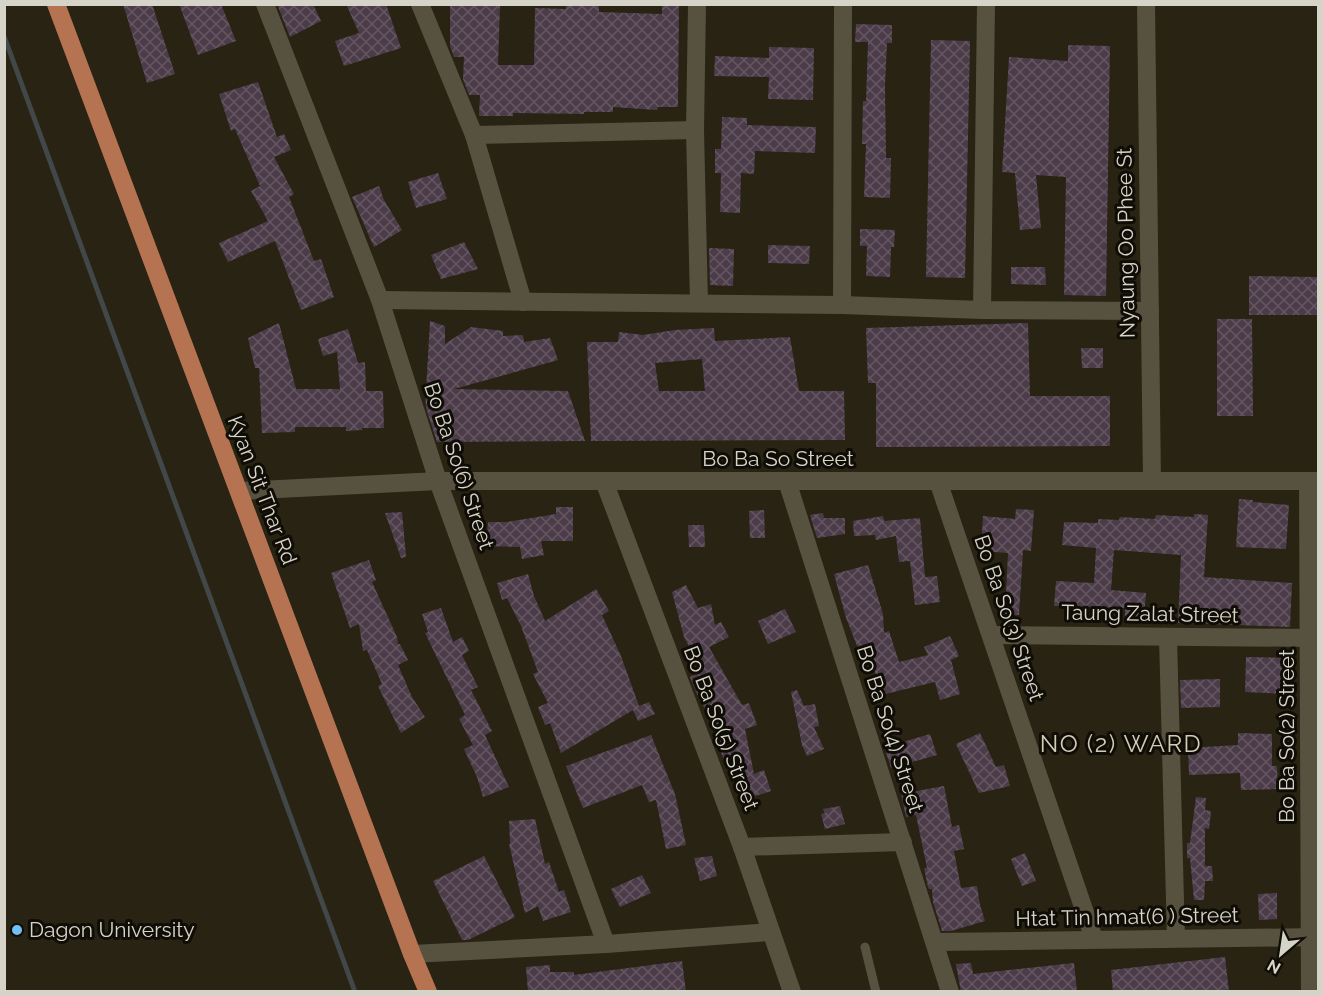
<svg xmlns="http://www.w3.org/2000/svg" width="1323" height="996" viewBox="0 0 1323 996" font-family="Raleway,sans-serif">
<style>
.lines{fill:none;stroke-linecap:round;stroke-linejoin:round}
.stream{stroke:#424749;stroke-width:5}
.building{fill:url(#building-cross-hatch);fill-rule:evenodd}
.lane{stroke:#57513f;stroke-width:9}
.street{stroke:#57513f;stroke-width:18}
.primary{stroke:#b67352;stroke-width:18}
.poi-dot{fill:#72c1f5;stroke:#0f0d06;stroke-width:2}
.labels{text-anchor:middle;stroke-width:6;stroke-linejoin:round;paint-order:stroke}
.street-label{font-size:21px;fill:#d6d3c8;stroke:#0f0d06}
.poi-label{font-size:21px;fill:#d6d3c8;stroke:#0f0d06;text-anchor:start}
.quarter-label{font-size:24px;letter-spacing:1.5px;fill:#d2ccb6;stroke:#0f0d06}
</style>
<defs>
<pattern id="building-cross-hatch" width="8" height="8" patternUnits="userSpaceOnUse" patternTransform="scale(1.5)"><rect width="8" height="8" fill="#4c3c49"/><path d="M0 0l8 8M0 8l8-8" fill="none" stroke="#655762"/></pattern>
</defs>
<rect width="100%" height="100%" fill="#282312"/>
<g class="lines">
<path class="stream" d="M4,36L355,992"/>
</g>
<g class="building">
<path d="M123,4H152L175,74L147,83Z"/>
<path d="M179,4H221L236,41L198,55Z"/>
<path d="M277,4H313L321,21L290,37Z"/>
<path d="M346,4H386L401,48L344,66L335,41L359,33Z"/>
<path d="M450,4H500L498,65H534L535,8L566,9V4H599V12L662,14V5H679L678,107H658L657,110L613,107V112H584V114L513,113V116H479L480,95H469L463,79L464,57H454L450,46Z"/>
<path d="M856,24L892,25V43H887L885,85L886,158H891L890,198L864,197L866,144H862L863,101H866L868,42H855Z"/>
<path d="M931,40L970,41L965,278L926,277Z"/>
<path d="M1068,45L1110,46L1106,296L1064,295L1066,177L1036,175L1041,228L1020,230L1015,173L1002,172L1009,57L1068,61Z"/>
<path d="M769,47L814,48L813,100L768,99L769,77L714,76L715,56L769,58Z"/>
<path d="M258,82L277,137L284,134L291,150L274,157L294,194L289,197L314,261L321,259L334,297L301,310L275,241L228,262L219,243L268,221L251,191L260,186L235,129L231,131L219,94Z"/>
<path d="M722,117L747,118V125L816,127L815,153L755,151L754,174L741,173L740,213L720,212L721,173H715V149H721Z"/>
<path d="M438,173L447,199L416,208L408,182Z"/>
<path d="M379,186L384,200L402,230L374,247L352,197Z"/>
<path d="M860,229L895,230L894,247H891L890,277L866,276L867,246H860Z"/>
<path d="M464,242L478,269L441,279L431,255Z"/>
<path d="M768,245L810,246L809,264L768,263Z"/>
<path d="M709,248L734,249L733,286L710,285Z"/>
<path d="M1011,267H1045L1046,285L1011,284Z"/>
<path d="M1249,276L1318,277V315H1249Z"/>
<path d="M1217,319H1252L1253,416H1217Z"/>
<path d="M430,321L445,326V344L471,327L503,331V336L523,335L524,342L550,338L558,360L454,389L568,391L585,441L437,442L426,408L425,390H426Z"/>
<path d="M279,323L296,389H340L337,352L323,356L318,339L348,329L358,363L365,362L366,391H383L384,428H362V430L346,431V427H295V432L262,433L259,368H255L248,338Z"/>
<path d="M1028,323L1030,396H1110V446L876,447V383H868L866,328Z"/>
<path d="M714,328L715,341L790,337L799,391H844L845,440L591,441L587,342H618L619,332L643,335L675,330ZM702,359L705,391H659L655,363Z"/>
<path d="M1081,348H1103V368H1082Z"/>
<path d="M1239,499L1253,500V502L1289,505L1286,549L1236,547Z"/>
<path d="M556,507H573V541H541L544,555L522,559L520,547L486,546L488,522H507L556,514Z"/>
<path d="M1016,509L1034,510L1031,551L1023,550L1019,615L1005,614L1008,553L981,551L983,516L1015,519Z"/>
<path d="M764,510L765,538H750L749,511Z"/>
<path d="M402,512L406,557L401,558L385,513Z"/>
<path d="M823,513L824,518H845V534L817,538L810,515Z"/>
<path d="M1194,514L1208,515L1204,577L1292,583L1290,627L1178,623L1181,555L1114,550L1111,590L1146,593L1144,617L1125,616V608L1054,606L1056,581L1094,583L1096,548L1062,545L1064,522L1098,523V519L1119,520L1120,517L1155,519L1156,515L1194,517Z"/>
<path d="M883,516L884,521L920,518L925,577L937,576L940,602L915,605L910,561L899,562L896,536L876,540L875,535L854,536L853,521Z"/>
<path d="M688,525H704L705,547H689Z"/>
<path d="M369,560L376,580L372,582L397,637L398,644H400L408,660L398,665L412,697L425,717L401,733L378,686L382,684L367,650L363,651L359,624L350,628L331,573Z"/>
<path d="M868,565L883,614L884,633L889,631L899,662L928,655L924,647L950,636L959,656L951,660L960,694L940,700L935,682L881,695L871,656L862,658L846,618L834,574Z"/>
<path d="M528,574L534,596L545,621L596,589L609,611L602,615L621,656L639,706L649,702L655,714L638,721L633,710L561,753L550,723L545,725L538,707L548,703L533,674L538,672L521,626L507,598L502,600L497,583Z"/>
<path d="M686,585L698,608L711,604L715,625L721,622L729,637L709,647L742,705L749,703L757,725L745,729L754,774L764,770L771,791L743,800L729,757L723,758L709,717L696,692L690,677L702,671L684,637L672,592Z"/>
<path d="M441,608L453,642L462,637L469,651L462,655L478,687L471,690L492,731L485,735L509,787L483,797L477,777L464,749L473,745L459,719L465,715L425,633L428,632L422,614Z"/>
<path d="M785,609L796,632L768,644L758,621Z"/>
<path d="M1246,657L1288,658L1287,694L1245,692Z"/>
<path d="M1220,679V707L1181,708L1180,680Z"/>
<path d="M797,690L804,706L815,704L819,726L814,727L824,749L807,756L802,745L791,692Z"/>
<path d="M980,733L996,767L1004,765L1010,786L979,793L956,744Z"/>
<path d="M1238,733L1272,734V766H1277L1278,789L1241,790L1240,773L1189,775L1188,748L1238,745Z"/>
<path d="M930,734L937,755L891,768L885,749L896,744Z"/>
<path d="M651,735L675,794L686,845L666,849L656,800L649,802L642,785L583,808L566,766Z"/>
<path d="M944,786L952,827L959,825L964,849L954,851L961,888L977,886L980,905L985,921L951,931H942L933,902L932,889H929L928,887L924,868H927L916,815L906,817L901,794Z"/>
<path d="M1196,797L1206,798L1205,810L1211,811L1209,829L1205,828V866H1212L1213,881H1205L1204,900H1194L1190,858H1187V843H1190Z"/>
<path d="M840,806L845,824L825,829L821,814L825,813L823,809Z"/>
<path d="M535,819L545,864L549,862L559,892L564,890L571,912L543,921L538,906L525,913L509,844H510L509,821Z"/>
<path d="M1025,853L1036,881L1022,886L1011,859Z"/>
<path d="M484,856L515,917L468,940H462L433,881Z"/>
<path d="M712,856L717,876L700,881L694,858Z"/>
<path d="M642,875L651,893L620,907L611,889Z"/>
<path d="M1277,893V919L1259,920L1258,894Z"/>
<path d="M1225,957L1229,992H1113L1111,970Z"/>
<path d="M682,961L686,992H528L526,967L550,965V972H574V975Z"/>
<path d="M971,963L973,974L1074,963L1077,992H961L956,964Z"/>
</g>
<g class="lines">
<path class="lane" d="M865,947L876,992"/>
<g class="street">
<path d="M265,4L380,300L438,481L606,944"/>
<path d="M420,4L474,135L523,302"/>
<path d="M697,4L695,130L699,303"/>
<path d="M1146,4L1152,481"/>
<path d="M474,135L695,130"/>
<path d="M380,300L842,305L982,310L1150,311"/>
<path d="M842,305L843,4"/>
<path d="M982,310L986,4"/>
<path d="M604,481L742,847L792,992"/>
<path d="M787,481L950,992"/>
<path d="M938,481L1094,939"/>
<path d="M1308,481L1310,992"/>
<path d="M239,491L438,481H1318"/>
<path d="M991,635L1310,638"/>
<path d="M1168,637L1176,938"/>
<path d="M742,847L903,842"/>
<path d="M936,942L1318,937"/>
<path d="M412,954L606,944L770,932"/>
</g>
<path class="primary" d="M56,4L412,954L428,992"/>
</g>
<circle class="poi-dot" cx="17" cy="930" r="6"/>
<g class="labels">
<g class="street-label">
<text transform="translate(1126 243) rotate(-91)" y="7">Nyaung Oo Phee St</text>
<text x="778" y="466">Bo Ba So Street</text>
<text transform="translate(459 466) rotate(71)" y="7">Bo Ba So(6) Street</text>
<text transform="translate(262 490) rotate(69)" y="7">Kyan Sit Thar Rd</text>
<text transform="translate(1150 614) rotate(1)" y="7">Taung Zalat Street</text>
<text transform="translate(1009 618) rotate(71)" y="7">Bo Ba So(3) Street</text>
<text transform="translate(721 728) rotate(69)" y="7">Bo Ba So(5) Street</text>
<text transform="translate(890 729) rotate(72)" y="7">Bo Ba So(4) Street</text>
<text transform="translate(1287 736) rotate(-90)" y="7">Bo Ba So(2) Street</text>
<text transform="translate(1127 917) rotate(-1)" y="7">Htat Tin hmat(6 ) Street</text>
</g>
<g class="poi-label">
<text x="29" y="937">Dagon University</text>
</g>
<g class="quarter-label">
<text x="1121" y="752">NO (2) WARD</text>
</g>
</g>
<rect width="1323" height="996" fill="none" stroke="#d6d3c8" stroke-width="12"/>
<g transform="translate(1281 954) rotate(209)" stroke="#0f0d06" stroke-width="4.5" paint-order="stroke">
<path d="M0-4.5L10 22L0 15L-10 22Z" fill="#d6d3c8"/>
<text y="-9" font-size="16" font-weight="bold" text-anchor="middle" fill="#d6d3c8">N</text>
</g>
</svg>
